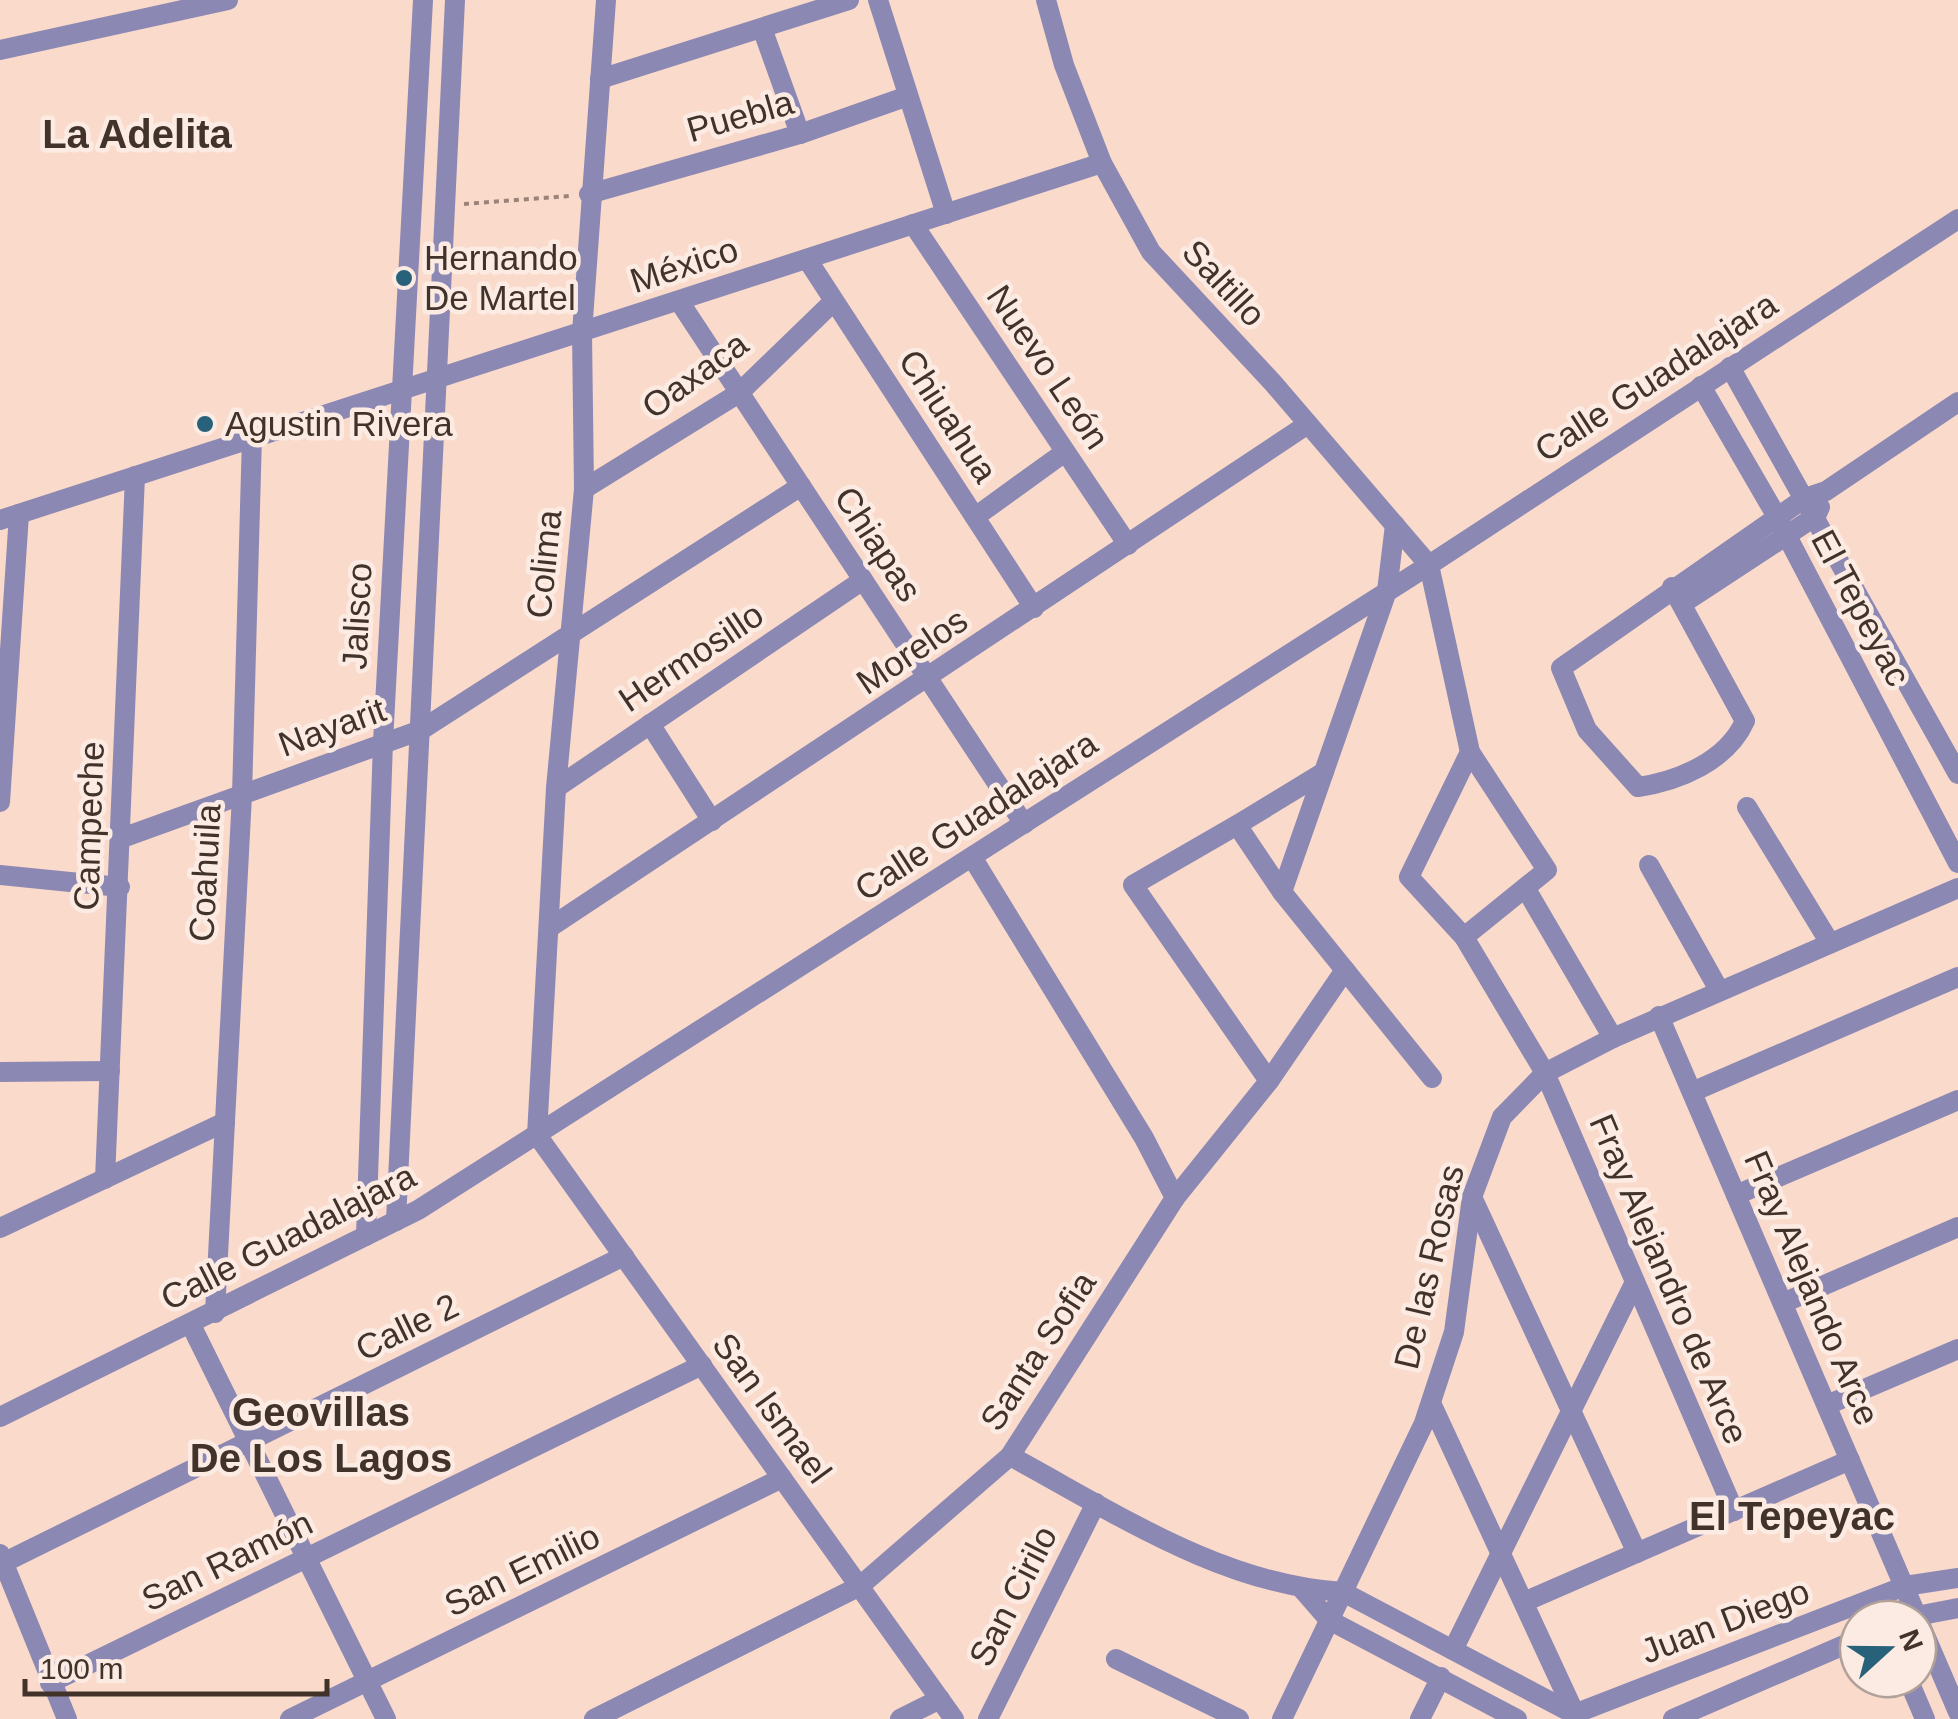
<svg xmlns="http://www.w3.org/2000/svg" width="1958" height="1719" viewBox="0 0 1958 1719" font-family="Helvetica,sans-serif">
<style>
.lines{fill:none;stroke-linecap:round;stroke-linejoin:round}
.path{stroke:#9b8377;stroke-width:4;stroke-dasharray:5 5;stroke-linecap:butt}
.street{stroke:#8c88b4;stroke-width:20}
.poi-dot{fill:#27617a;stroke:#fcebe3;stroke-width:4}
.labels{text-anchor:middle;stroke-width:9;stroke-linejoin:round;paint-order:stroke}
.street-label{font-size:35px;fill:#41322a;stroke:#fcebe3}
.poi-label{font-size:35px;fill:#41322a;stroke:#fcebe3;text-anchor:start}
.quarter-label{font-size:40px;font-weight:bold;fill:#41322a;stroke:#fcebe3}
</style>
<rect width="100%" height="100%" fill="#fadaca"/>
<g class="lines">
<path class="path" d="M464,204L570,196"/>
<g class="street">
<path d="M606,0L582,333L584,489L556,788L537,1135L954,1719"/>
<path d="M878,0L946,214"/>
<path d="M1046,0L1064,65L1102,163L1151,252L1273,383L1429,565L1470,752L1547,870L1464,937"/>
<path d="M762,28L800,134"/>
<path d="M0,50L228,0"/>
<path d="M600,79L849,0"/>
<path d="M589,194L800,134L908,96"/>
<path d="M913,224L1128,545"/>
<path d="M807,259L1034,608"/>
<path d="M679,301L1024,824"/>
<path d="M1730,367L1958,774"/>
<path d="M1701,386L1777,517L1958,863"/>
<path d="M584,489L739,393L834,301"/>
<path d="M975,517L1065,452"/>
<path d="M0,520L1102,163"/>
<path d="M1672,587L1745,721C1727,761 1679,781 1638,787L1587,730L1561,668L1805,498L1826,491L1958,402"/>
<path d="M1682,604L1816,516L1820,507"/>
<path d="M650,724L712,821"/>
<path d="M1470,752L1409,877L1464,937L1545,1073L1734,1511"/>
<path d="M556,788L863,580"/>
<path d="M0,802L19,514"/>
<path d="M1747,807L1830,943"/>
<path d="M1237,825L1324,772"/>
<path d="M122,838L421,730L801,486"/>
<path d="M1649,865L1719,990"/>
<path d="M0,875L120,887"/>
<path d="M1526,889L1613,1038"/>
<path d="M1282,892L1432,1078"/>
<path d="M549,928L1308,424"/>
<path d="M1659,1016L1958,1712"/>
<path d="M0,1072L110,1071"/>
<path d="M1269,1081L1345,970"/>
<path d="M1692,1092L1958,977"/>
<path d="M105,1179L135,476"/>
<path d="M1736,1195L1958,1100"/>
<path d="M1472,1197L1637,1553"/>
<path d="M1175,1198L1269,1081L1133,885L1237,825L1282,892L1387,591L1395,525"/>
<path d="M396,1221L455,0"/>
<path d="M0,1228L225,1122"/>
<path d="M366,1236L383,742L423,0"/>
<path d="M1783,1303L1958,1227"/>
<path d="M215,1313L242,795L252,436"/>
<path d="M191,1325L386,1719"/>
<path d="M1431,1403L1575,1714"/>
<path d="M1827,1405L1958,1349"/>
<path d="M0,1417L418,1210L1429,565L1958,219"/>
<path d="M1010,1456C1114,1512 1222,1585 1343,1592L1574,1714"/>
<path d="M0,1554L67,1719"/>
<path d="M3,1563L624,1256"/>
<path d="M1302,1589L1329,1620L1517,1719"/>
<path d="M1874,1599L1882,1619"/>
<path d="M1524,1602L1850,1460"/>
<path d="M1906,1618L1958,1608"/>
<path d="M1453,1650L1635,1282"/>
<path d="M1116,1659L1239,1719"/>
<path d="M1908,1679L1925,1719"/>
<path d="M50,1683L702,1365"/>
<path d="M1574,1714L1905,1586L1958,1578"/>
<path d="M290,1719L782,1478"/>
<path d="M594,1719L860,1586L1010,1456L1175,1198L1144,1138L972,857"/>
<path d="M900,1719L940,1699"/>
<path d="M988,1719L1096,1503"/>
<path d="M1282,1719L1424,1423L1454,1332L1472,1197L1502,1117L1545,1073L1613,1038L1958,888"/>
<path d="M1420,1719L1441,1677"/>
<path d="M1673,1719L1858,1639"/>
</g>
</g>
<g class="poi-dot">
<circle cx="404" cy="278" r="10"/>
<circle cx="205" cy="424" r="10"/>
</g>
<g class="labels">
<g class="street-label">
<text transform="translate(740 116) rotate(-16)" y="12">Puebla</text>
<text transform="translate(684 265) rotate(-18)" y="12">México</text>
<text transform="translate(1224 283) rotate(47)" y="12">Saltillo</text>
<text transform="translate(1048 367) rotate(56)" y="12">Nuevo León</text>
<text transform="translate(695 375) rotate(-36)" y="12">Oaxaca</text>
<text transform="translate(1656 377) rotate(-33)" y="12">Calle Guadalajara</text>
<text transform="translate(948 416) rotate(57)" y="12">Chiuahua</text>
<text transform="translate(878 544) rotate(57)" y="12">Chiapas</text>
<text transform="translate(544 564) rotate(-84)" y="12">Colima</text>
<text transform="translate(1861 608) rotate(62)" y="12">El Tepeyac</text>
<text transform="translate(357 616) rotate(-87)" y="12">Jalisco</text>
<text transform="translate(912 651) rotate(-34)" y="12">Morelos</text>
<text transform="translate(691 657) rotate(-34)" y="12">Hermosillo</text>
<text transform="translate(332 727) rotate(-20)" y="12">Nayarit</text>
<text transform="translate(976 816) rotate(-33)" y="12">Calle Guadalajara</text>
<text transform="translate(89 826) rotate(-88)" y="12">Campeche</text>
<text transform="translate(205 873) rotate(-87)" y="12">Coahuila</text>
<text transform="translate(288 1237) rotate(-27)" y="12">Calle Guadalajara</text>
<text transform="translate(1429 1267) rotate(-77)" y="12">De las Rosas</text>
<text transform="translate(1669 1279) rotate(67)" y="12">Fray Alejandro de Arce</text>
<text transform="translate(1812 1288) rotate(67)" y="12">Fray Alejando Arce</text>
<text transform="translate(407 1327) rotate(-26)" y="12">Calle 2</text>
<text transform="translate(1038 1351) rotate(-57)" y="12">Santa Sofia</text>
<text transform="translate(772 1408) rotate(54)" y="12">San Ismael</text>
<text transform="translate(227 1561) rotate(-26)" y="12">San Ramón</text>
<text transform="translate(522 1570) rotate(-26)" y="12">San Emilio</text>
<text transform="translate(1013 1596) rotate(-63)" y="12">San Cirilo</text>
<text transform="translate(1725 1621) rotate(-21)" y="12">Juan Diego</text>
</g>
<g class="poi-label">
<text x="424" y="270">Hernando<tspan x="424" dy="40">De Martel</tspan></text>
<text x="225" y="436">Agustin Rivera</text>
</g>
<g class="quarter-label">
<text x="137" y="148">La Adelita</text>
<text x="321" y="1426">Geovillas<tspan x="321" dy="46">De Los Lagos</tspan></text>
<text x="1792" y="1530">El Tepeyac</text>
</g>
</g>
<g transform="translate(1888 1649) rotate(69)"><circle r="48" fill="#fcebe3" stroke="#b1a199" stroke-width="2.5"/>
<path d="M0-8L18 38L0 25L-18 38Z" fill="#27617a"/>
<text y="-15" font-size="28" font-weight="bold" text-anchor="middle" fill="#41322a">N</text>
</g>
<path d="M25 1679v15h302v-15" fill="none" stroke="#41322a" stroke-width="5"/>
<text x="40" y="1679" font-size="30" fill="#41322a" stroke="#fcebe3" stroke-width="8" paint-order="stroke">100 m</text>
</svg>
